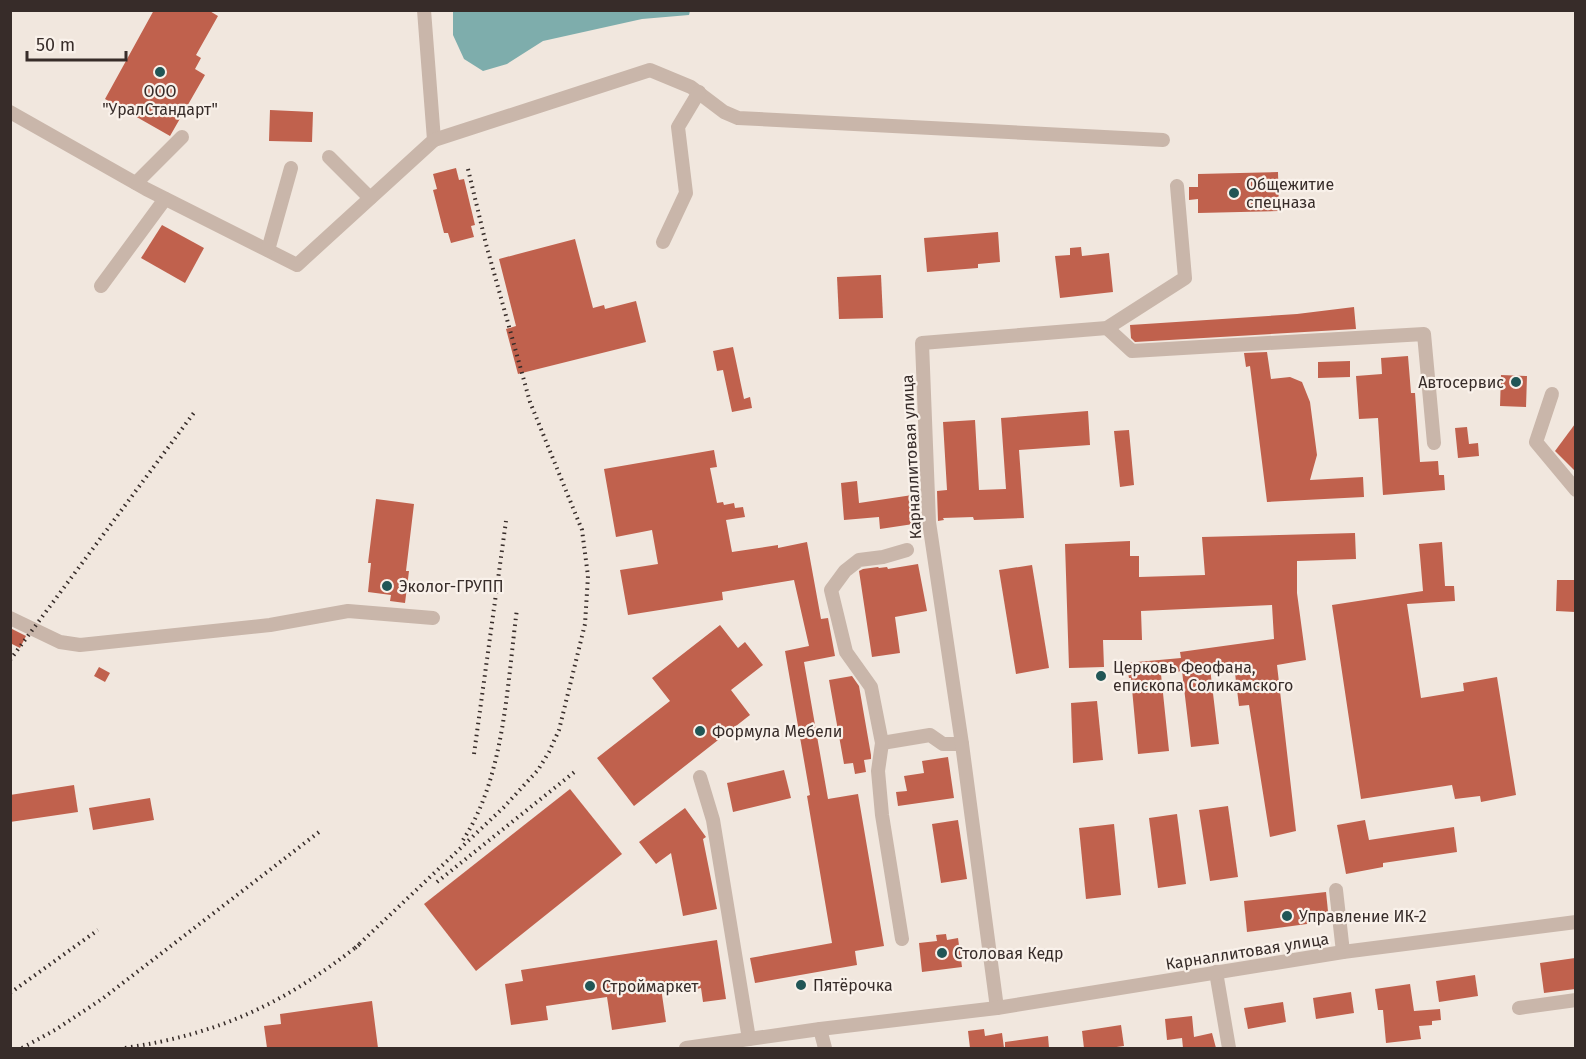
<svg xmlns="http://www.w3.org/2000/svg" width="1586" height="1059" viewBox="0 0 1586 1059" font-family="'Fira Sans',sans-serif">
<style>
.water{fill:#7eadac}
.building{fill:#c0614d}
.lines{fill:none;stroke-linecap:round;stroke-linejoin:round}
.minor{stroke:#c9b6aa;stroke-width:14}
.rail{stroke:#372c29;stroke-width:4;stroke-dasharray:1.5 4.5;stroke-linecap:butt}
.poi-dot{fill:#215656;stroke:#f9f1ea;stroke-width:2}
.labels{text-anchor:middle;stroke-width:4.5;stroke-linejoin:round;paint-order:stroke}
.poi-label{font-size:16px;fill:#372c29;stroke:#f9f1ea;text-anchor:start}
.street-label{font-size:16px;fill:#372c29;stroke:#f9f1ea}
</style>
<rect width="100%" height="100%" fill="#f1e7de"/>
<path class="water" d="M453,11V10L690,11L689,15L642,19L543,41L507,64L483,71L464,59L453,35Z"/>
<g class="building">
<path d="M154,10H208L218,16L196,55L201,58L195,69L205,75L170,136L105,99Z"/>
<path d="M270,110L313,112L312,142L269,141Z"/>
<path d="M456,168L459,180L464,179L475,225L471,226L474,237L451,243L448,233H444L433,190L437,189L433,174Z"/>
<path d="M1278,172L1279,211L1198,213V199L1189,200V187H1198V174Z"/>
<path d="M162,225L204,248L185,283L141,258Z"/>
<path d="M998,232L1000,262L978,264V268L927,272L924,238Z"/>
<path d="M575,239L593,308L604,305L605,309L636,301L646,342L518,374L506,329L516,326L499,259Z"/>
<path d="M1081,247L1082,256L1109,253L1113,292L1060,298L1055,256L1070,255V248Z"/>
<path d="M881,275L883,318L839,319L837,277Z"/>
<path d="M1354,307L1356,329L1135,342L1131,338L1130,325L1297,314Z"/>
<path d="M733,347L744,399L750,397L752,408L732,412L723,370L717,371L713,351Z"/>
<path d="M1267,352L1271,379L1290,377L1302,382L1310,402L1317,455L1310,480L1363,477L1364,497L1267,502L1250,366L1246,367L1244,353Z"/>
<path d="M1408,356L1411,393H1415L1420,462L1438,461L1439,475H1444L1445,490L1383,495L1378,418L1359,419L1356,376L1382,374L1381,358Z"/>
<path d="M1350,361V377L1318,378V362Z"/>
<path d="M1501,375L1527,376L1526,407L1500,406Z"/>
<path d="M1088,411L1090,445L1019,450L1024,518L974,520L973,517L943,518L944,520L938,521L937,491L947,490L943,422L975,420L979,490L1006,489L1001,418Z"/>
<path d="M1575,424V471L1555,451Z"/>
<path d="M1467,427L1469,444L1478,443L1479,456L1458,458L1455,428Z"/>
<path d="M1129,430L1134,485L1120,487L1114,431Z"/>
<path d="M714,450L717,467L710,468L717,503L723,502L724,505L734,503L735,508L743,507L745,517L726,520L732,552L778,545V548L807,542L821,619L828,618L835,656L804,662L828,799L858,794L884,946L855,951L857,965L755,983L750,958L832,943L807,796L810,795L785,651L809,646L794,580L722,592L723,600L628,615L620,570L658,564L652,530L616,537L604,469Z"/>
<path d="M857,481L859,503L919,494L920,523L880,529L879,517L844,520L841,483Z"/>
<path d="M376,499L414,504L406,571H409L405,603L390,601L391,595L368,592L371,563H368Z"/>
<path d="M1355,533L1356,559L1297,561V593L1306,660L1277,665L1296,831L1270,837L1249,705L1239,706L1234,665L1210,668L1219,744L1191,747L1182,671L1161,674L1169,751L1138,754L1131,678H1129L1126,663L1181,658L1180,652L1274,639L1272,605L1141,611L1142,640H1103L1104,667L1069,668L1065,544L1130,541V556H1139V577L1205,575L1202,537Z"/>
<path d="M1442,542L1445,586H1454L1455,601L1407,604L1421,698L1464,691L1463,683L1497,677L1516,795L1481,802L1480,796L1455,799L1452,785L1361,799L1332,605L1423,591L1419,544Z"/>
<path d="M918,564L927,611L895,617L900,653L872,657L859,571L863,569L878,567L879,568L887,567L888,569Z"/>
<path d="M1032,565L1049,668L1016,674L999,570Z"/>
<path d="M1557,580H1575V612L1556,611Z"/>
<path d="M720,625L738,648L745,642L763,665L731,690L750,715L634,806L597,758L670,701L652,678Z"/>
<path d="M10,628L26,636L20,648L10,643Z"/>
<path d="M99,667L110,673L105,682L94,676Z"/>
<path d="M852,676L859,686L871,755V759L864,760L866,772L855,774L853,763L844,764L829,680Z"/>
<path d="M1097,701L1103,760L1073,763L1071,703Z"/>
<path d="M948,757L954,798L898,806L896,792L907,791L904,776L924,773L922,761Z"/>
<path d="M784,770L791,798L733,812L727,783Z"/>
<path d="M74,785L78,812L10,822V795Z"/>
<path d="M570,789L622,854L476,971L424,904Z"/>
<path d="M150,798L154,820L93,830L89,808Z"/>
<path d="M1228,806L1238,877L1210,881L1199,810Z"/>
<path d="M685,808L706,837L703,839L717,909L683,916L671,853L656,864L639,842Z"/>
<path d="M1177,814L1186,884L1158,888L1149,818Z"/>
<path d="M958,820L967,879L941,883L932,824Z"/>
<path d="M1365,820L1369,840L1454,827L1457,852L1383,863V867L1346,874L1337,825Z"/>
<path d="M1114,824L1121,895L1086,899L1079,828Z"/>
<path d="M1326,892L1329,921L1247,932L1244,901Z"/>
<path d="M946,934L947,940L958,938L962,967L922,972L919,943L937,941L936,935Z"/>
<path d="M717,940L726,999L703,1002L701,988L697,989L696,983L661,988L666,1022L612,1030L607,997L546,1006L548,1020L511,1025L505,984L523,981L521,970Z"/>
<path d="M1575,958V989L1544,993L1540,963Z"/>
<path d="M1475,975L1478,996L1439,1002L1436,981Z"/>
<path d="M1410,984L1414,1011L1440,1009L1441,1020L1432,1021V1025L1419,1026L1421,1039L1386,1043L1383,1010H1378L1375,989Z"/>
<path d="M1351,992L1354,1013L1316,1019L1313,998Z"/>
<path d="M372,1001L378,1048H267L264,1026L281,1024L280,1014Z"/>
<path d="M1283,1002L1286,1022L1248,1029L1244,1008Z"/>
<path d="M1192,1016L1194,1037L1212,1033L1216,1048H1183L1182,1038L1167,1040L1165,1019Z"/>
<path d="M1121,1025L1124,1046L1109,1048H1084L1082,1031Z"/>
<path d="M984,1029L985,1036L1002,1033L1004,1048H970L968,1031Z"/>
<path d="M1048,1036L1049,1048H1005V1042Z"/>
</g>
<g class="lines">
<g class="minor">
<path d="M10,112L146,189L297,265L434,140L424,10"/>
<path d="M434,140L650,70L691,87L724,112L738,118L1163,140"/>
<path d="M329,157L370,198"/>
<path d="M136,183L182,137"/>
<path d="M663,242L686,193L678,127L699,92"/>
<path d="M268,250L291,168"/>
<path d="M101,286L165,199"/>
<path d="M1107,328L1132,351L1424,334L1434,443"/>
<path d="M1552,394L1536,442L1576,490"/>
<path d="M10,618L60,642L80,645L270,625L348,611L433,618"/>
<path d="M882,743L930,735L943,744H962"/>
<path d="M700,777L713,820L749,1039"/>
<path d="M1336,890L1343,952"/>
<path d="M902,939L882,815L878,771L882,743L871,687L846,652L831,590L845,571L859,560L883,557L907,550"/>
<path d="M1216,972L1229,1048"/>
<path d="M997,1008L962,744L929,522L922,343L1107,328L1185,278L1177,186"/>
<path d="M1519,1008L1576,1000"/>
<path d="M820,1029L825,1048"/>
<path d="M686,1048L820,1029L997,1008L1343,952L1576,922"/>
</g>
<g class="rail">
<path d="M10,660L196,410"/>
<path d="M474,754L506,521"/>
<path d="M463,840C505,776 507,684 517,609"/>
<path d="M437,882L577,770"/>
<path d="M355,948L504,807L538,770L549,752L559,730L585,624L588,576L582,530L530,402L486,244L467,165"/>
<path d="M10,993L98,930"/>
<path d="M22,1048L55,1030L102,999L319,832"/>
<path d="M125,1048C220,1034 285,1003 360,944"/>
</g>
</g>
<g class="poi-dot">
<circle cx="160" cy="72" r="6"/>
<circle cx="1234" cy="193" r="6"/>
<circle cx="1516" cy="382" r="6"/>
<circle cx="387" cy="586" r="6"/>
<circle cx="1101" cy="676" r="6"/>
<circle cx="700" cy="731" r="6"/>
<circle cx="1287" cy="916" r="6"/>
<circle cx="942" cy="953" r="6"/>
<circle cx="801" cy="985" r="6"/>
<circle cx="590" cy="986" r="6"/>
</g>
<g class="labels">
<g class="poi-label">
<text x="160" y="97" text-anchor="middle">ООО<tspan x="160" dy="18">"УралСтандарт"</tspan></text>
<text x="1246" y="190">Общежитие<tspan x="1246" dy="18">спецназа</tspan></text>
<text x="1504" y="388" text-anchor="end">Автосервис</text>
<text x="399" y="592">Эколог-ГРУПП</text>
<text x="1113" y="673">Церковь Феофана,<tspan x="1113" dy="18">епископа Соликамского</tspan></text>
<text x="712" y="737">Формула Мебели</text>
<text x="1299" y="922">Управление ИК-2</text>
<text x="954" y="959">Столовая Кедр</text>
<text x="813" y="991">Пятёрочка</text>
<text x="602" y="992">Строймаркет</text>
</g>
<g class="street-label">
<text transform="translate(911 457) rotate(-93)" y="6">Карналлитовая улица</text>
<text transform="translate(1247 951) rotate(-9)" y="6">Карналлитовая улица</text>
</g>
</g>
<rect width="1586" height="1059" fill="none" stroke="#372c29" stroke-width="24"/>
<path d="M27 51v9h99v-9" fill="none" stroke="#372c29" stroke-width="3"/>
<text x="36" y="51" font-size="18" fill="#372c29" stroke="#f9f1ea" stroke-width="4.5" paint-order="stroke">50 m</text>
</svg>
